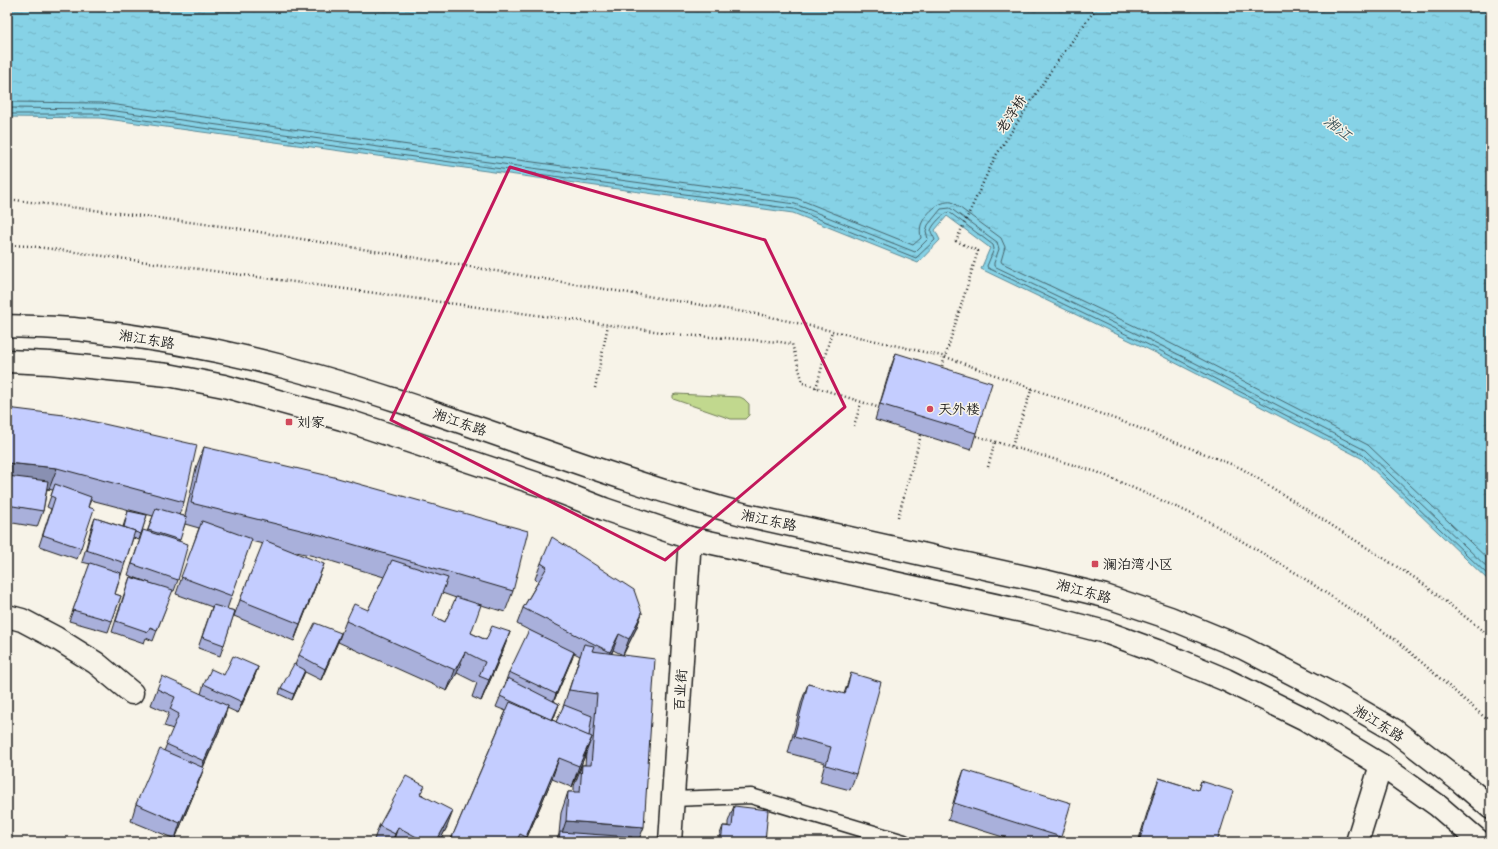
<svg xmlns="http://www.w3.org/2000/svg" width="1498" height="849" viewBox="0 0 1498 849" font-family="'Indie Flower','LXGW WenKai TC',sans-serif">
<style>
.green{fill:#c1d88e;stroke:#6e7a55}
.water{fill:url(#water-ripples);stroke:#5c8995}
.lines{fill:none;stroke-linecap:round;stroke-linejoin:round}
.shore{stroke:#46656d;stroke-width:1}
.lane-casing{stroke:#1c1c1c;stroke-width:17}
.street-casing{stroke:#1c1c1c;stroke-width:25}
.secondary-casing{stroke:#1c1c1c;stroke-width:25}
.path{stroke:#1c1c1c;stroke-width:2.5;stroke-dasharray:1 3;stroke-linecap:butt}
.lane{stroke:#f7f3e8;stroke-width:14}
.street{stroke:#f7f3e8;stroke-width:22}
.secondary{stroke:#f7f3e8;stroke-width:22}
.wall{fill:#a9b0db;stroke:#1c1c1c;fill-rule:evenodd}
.shaded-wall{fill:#8990b2;stroke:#1c1c1c}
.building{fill:#c4cdff;stroke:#1c1c1c}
.marked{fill:none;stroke:#c2185b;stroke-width:3;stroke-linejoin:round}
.poi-dot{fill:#d1495b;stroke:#f7f3e8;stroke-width:1.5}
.labels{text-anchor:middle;stroke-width:3;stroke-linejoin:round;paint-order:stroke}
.street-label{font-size:14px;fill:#1c1c1c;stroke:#f7f3e8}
.poi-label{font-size:14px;fill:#1c1c1c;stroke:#f7f3e8;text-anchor:start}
.water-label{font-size:15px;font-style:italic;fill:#3c5359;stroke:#f7f3e8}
</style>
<defs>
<pattern id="water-ripples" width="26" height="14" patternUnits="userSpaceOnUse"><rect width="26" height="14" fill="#86d2e6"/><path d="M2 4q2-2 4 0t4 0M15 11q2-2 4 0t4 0" fill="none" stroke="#73b4c5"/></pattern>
</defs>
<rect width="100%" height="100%" fill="#f7f3e8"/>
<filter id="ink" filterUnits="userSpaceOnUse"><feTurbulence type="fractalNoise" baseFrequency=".025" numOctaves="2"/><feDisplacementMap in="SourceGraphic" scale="8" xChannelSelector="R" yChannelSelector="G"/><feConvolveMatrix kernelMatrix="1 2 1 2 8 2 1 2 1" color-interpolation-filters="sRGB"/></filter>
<g filter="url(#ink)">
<path class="green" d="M676,394L740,397L744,399L749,404V415L745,419H731L676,400L673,399V395Z"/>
<path class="water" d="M7,7H1491V583L1361,458L1158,354L981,269L990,248L947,216L935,230L940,240L918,263L793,213L100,118L7,117Z"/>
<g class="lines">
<g class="shore">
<path d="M7,102L102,103L796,198L913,245L921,238C920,233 920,229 921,225C925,214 939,200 952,202L1001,238L1005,247L1001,261L1002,263L1164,340L1368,445L1491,562"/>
<path d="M7,108L101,109L795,204L915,252L928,239L926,231L928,225L941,209L950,208L997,242L999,249L994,263V266L1162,346L1365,450L1491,571"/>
<path d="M7,114H100L794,209L916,258L935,240C934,237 931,233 931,231C931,226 944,213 949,212L993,245L994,249L987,266L988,268L1159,350L1363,455L1491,578"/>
</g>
<g class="lane-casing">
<path id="lane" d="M673,799L751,796L904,842"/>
</g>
<g class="street-casing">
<path id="street" d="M7,616L22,620L56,638L96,663L132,693"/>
</g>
<g class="secondary-casing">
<g id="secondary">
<path d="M7,326C32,327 59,327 84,330C150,337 216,349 281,366C438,407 588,473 746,515L1048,582L1105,596L1170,618L1243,648L1332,694L1394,730L1461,782L1491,808"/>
<path d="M7,361L50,363L168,375L224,386L342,419L550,488L604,509L690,538L1036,614L1105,632L1157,651L1226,680L1305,719L1381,765L1437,805L1480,842"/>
<path d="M670,842L690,538"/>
<path d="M1357,842L1381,765"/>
</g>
</g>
<g class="path">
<path d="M7,199L229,227L762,315L946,357L1126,423L1241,468L1418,580L1491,637"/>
<path d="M7,245L30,246L683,335L780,342L792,344L803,383L877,407"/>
<path d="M941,370L978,251L956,241L995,157L1054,66L1097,7"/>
<path d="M595,388L608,325"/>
<path d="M816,388L832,331"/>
<path d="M854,426L861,403"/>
<path d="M976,436L1097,472L1208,521L1296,573L1396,640L1491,723"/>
<path d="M1012,446L1032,388"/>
<path d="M988,467L995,442"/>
<path d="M898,517L921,435"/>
</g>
<use href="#lane" class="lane"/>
<use href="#street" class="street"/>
<use href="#secondary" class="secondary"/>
</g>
<g class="wall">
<path d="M896,353L976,433L971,450L875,420L890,369Z"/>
<path d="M7,408L184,502L179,515L185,516L196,468L204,447L513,591L505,612L478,604L471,633L486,640L510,632L502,653L481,701L472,697L477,683L457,673L447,691L338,642L346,621L368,610L384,577L314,556L292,551L318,580L294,641L234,616L240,600L263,544L251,541L227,609L235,611L220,656L198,648L212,607L176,594L199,528L185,524L179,541L178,580L174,591H172L153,641L146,638L144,643L112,632L126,588L130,577L155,585L128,575L139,542L147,532L153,516L91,500L88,507L81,548L77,559L39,546L51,509L47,507L53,490L47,489L43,511L37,527L7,522ZM442,593L456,598L445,622L433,616Z"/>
<path d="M128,511L147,515L139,540L133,538L115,594L121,596L108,632L69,621L90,564L82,562L91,529L95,518L123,527Z"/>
<path d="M541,563L642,613L636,629L623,655L613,650L612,653L638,842H556L559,834L561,813L568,792H574V786L582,765H585L586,753L572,787L552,779L525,842H450L506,711L496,707L506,683H505L509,672L542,637L517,624L523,608L538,582L535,579ZM574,653L580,656L562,710L556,722L553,720L559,704L554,701L570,663Z"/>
<path d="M337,644L321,680L305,672L292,700L279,694L281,688L295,665L299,655Z"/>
<path d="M258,667L254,678L238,713L227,708L223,722L203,768L198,784L175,839L131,821L136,804L164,751L173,729L164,726L169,713L151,705L157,689L201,694L204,684L224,675Z"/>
<path d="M851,673L856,774L850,790L820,782L825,763L788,753L802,700L808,684L844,694Z"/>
<path d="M964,770L1061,837L1059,842H1019L948,820L958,786Z"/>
<path d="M1159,778L1198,790L1201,781L1217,842H1138L1153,794Z"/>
<path d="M422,794L447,827L439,842H373L379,826Z"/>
<path d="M734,806L765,842H717L723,826H728V822Z"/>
</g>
<g class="shaded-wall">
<path d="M7,463L57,468L49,489L7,484Z"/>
<path d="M324,564L318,580L294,641L300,624Z"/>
<path d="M642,613L636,629L623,655L629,639Z"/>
<path d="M510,632L502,653L481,701L489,680Z"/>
<path d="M341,633L337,644L321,680L325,669Z"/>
<path d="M619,634L613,650L604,668L610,652Z"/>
<path d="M465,652L457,673L447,691L455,670Z"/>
<path d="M574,652L570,663L552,705L556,694Z"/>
<path d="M258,667L254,678L238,713L242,702Z"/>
<path d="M305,670L303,676L292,700L294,694Z"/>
<path d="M559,704L555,715L548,731L552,720Z"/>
<path d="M228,706L223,722L198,778L204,761Z"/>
<path d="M592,737L584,758L572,787L579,766Z"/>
<path d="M559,758L552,779L525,842H524Z"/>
<path d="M204,768L198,784L175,839L180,823Z"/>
<path d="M453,811L447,827L439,842H436Z"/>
<path d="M566,821L644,827L638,842H559Z"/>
<path d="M398,827L393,842H392L395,834Z"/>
</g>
<g class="building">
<path d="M896,353L992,383L976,433L880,404Z"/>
<path d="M7,408L64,415L197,445L184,502L57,468L7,463Z"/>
<path d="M204,447L334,477L528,531L513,591L321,535L191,503Z"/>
<path d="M7,476L48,481L43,511L7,505Z"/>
<path d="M55,484L91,497L88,507L94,509L81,548L43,535L55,498L51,496Z"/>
<path d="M156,508L187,517L180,540L148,530Z"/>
<path d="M128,511L147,515L141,534L135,532V531L124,527Z"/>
<path d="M95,518L135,531L125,563L86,550Z"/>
<path d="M202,521L252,539L232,596L181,577Z"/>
<path d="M143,530L188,544L178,580L132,564Z"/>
<path d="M552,537L634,590L642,613L629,639L619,634L610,652L523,608L547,567L541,563Z"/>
<path d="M264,540L324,564L300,624L240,600Z"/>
<path d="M392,560L448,578L433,616L445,622L456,597L481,605L471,633L486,640L492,626L510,632L489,680L479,676L485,662L465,652L455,670L346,621L354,604L368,610Z"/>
<path d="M90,563L121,573L115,594L121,596L112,621L73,610Z"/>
<path d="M130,577L173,590L157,630L150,627L148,632L116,621Z"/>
<path d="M213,605L235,611L224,645L202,637Z"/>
<path d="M315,623L341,633L325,669L299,655Z"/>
<path d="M529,630L574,652L556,694L509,672Z"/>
<path d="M584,644L594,646L592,651L655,659L644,827L566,821L568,792H580L582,765H591L597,694L569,690Z"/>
<path d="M233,656L258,667L242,702L204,684L211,669L224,675Z"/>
<path d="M294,664L305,670L294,694L281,688Z"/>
<path d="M851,673L881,682L856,774L826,765L831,747L794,737L808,684L845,694Z"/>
<path d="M162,676L228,706L204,761L166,744L179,714L170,709L175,697L157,689Z"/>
<path d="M508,678L559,704L552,720L500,696Z"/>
<path d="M510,702L592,737L579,766L559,758L526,837L520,834L516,842H450Z"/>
<path d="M564,705L592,716L589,736L556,722Z"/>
<path d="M160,749L204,768L180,823L136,804Z"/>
<path d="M964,770L1071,803L1061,837L954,803Z"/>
<path d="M406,776L425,786L420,794L453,811L436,842H426L398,827L395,834L379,826Z"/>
<path d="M1159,778L1198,790L1201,781L1233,791L1217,842H1139Z"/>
<path d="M734,806L768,810L765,842H721L723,826L732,827Z"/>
<path d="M560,832L632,837V842H559Z"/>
</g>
</g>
<path class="marked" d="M510,167L765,240L845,407L665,560L391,420Z"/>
<g class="poi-dot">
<circle cx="930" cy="409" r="4"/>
<rect x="285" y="418" width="8" height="8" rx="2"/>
<rect x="1091" y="560" width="8" height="8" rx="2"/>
</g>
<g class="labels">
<g class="street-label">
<text transform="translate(1011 114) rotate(-57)" y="5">老浮桥</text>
<text transform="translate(147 339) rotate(9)" y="5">湘江东路</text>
<text transform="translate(460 422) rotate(19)" y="5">湘江东路</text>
<text transform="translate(769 520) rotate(12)" y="5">湘江东路</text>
<text transform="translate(1084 591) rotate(15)" y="5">湘江东路</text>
<text transform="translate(680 690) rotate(-86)" y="5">百业街</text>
<text transform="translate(1379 723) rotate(32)" y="5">湘江东路</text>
</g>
<g class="poi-label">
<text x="938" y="414">天外楼</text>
<text x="297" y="427">刘家</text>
<text x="1103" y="569">澜泊湾小区</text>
</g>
<g class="water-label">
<text transform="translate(1338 128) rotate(38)" y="5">湘江</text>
</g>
</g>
<rect width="1498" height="849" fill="none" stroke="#f7f3e8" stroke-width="24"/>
<rect x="12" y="12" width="1474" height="825" fill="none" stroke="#1c1c1c" stroke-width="1.5" filter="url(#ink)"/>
</svg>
